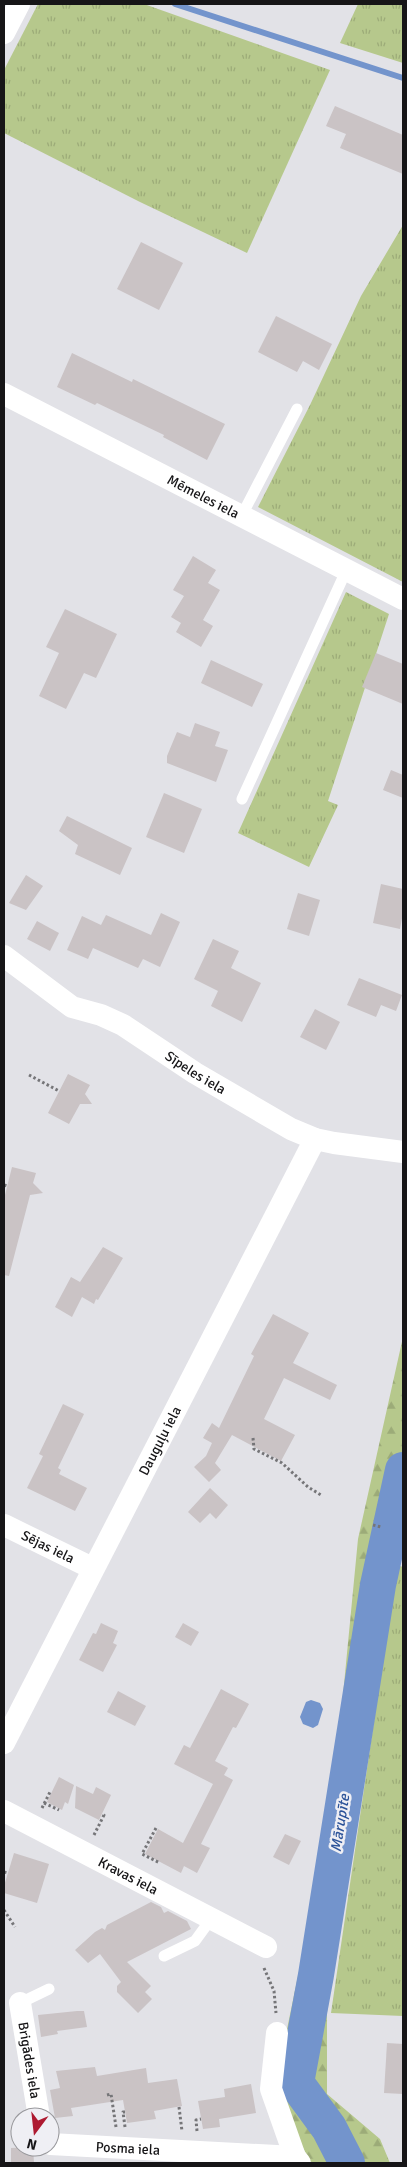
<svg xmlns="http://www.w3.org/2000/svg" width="407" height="2167" viewBox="0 0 407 2167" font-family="Signika,sans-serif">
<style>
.grass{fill:url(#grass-tufts)}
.forest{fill:url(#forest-firs)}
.water{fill:#7394cc}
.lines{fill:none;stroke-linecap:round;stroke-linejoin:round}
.stream{stroke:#7394cc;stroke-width:6}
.river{stroke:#7394cc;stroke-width:36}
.building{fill:#cac3c5}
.path{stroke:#757578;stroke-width:3;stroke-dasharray:2.5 2.5;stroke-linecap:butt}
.lane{stroke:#fff;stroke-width:11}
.street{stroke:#fff;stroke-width:22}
.labels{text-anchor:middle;stroke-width:5;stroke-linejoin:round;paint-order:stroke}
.street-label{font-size:14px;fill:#161517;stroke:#efeff4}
.water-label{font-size:15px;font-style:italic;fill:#2c5399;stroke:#efeff4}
</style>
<defs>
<pattern id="grass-tufts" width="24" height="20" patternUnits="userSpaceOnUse" patternTransform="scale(1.25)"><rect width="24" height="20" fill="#b6c88c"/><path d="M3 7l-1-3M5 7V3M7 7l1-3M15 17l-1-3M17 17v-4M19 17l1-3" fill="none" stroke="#9cab78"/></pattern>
<pattern id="forest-firs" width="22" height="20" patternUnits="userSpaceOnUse" patternTransform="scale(1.25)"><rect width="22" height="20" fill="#b6c88c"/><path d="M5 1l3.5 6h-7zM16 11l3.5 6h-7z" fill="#9cab78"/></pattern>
</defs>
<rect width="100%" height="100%" fill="#e2e2e7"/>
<g class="grass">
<path d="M38,4H144L330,70L247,253L140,202L4,133V70Z"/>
<path d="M358,4H403V63L340,43Z"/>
<path d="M403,225V582L258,507L310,405L361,296Z"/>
<path d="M346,592L389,614L328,801L338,805L309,867L238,833Z"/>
<path d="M397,1565L403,1567V2016L331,2013Z"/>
</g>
<path class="forest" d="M403,1337V1538L397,1565L327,2012V2094L380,2139L390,2163H311L291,2125L275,2087L310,1918L321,1875L320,1845L342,1705L358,1539Z"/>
<path class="water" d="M311,1700L320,1703L323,1709L318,1725L313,1728L303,1724L300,1717L306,1702Z"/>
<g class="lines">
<path class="stream" d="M175,4L403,78"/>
<path class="river" d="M347,2163L329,2128L296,2083L316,1975L378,1585L403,1470"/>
</g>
<g class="building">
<path d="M335,106L403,135V174L340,148L346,134L326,126Z"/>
<path d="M141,242L183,263L159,310L117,289Z"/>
<path d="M276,316L332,344L319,370L303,361L297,372L258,352Z"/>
<path d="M72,353L132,382L133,379L225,424L207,460L163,437L164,435L97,403L95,405L57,387Z"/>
<path d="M193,556L216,570L208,583L220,590L203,620L213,626L201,647L176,632L181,623L171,617L184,596L173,590Z"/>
<path d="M65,609L117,634L96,678L84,673L66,709L39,696L59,653L46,647Z"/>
<path d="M376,653L403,664V704L362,687Z"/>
<path d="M211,660L263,684L252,707L201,683Z"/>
<path d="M195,723L220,732L215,746L228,750L216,782L167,763V756L177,732L190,737Z"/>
<path d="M391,770L403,775V798L383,790Z"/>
<path d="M164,793L202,809L184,853L146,837Z"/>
<path d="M67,816L132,848L120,875L75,854L78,845L59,831Z"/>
<path d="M26,875L43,886L26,910L9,903Z"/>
<path d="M381,884L403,889V913L400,929L373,923Z"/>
<path d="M298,893L320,900L309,936L287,929Z"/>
<path d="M161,913L180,922L160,967L143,959L138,968L93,948L88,959L67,950L82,916L101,925L106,915L151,935Z"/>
<path d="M37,921L59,933L50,951L27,939Z"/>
<path d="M213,939L239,951L231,968L261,983L242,1022L211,1006L218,991L194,979Z"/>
<path d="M359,978L402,995L396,1011L381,1005L376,1017L347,1005Z"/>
<path d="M315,1009L340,1022L326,1050L300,1037Z"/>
<path d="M68,1074L90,1085L85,1094L92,1104H80L69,1124L48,1113Z"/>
<path d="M12,1167L36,1173L33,1183L43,1193L30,1195L9,1276L4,1275V1199Z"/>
<path d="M103,1247L123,1258L98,1300L96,1299L94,1304L82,1297L72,1317L55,1307L71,1277L80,1282Z"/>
<path d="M273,1314L309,1333L293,1363L337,1385L330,1400L284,1378L264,1419L295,1435L281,1461L232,1435L215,1463L221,1470L209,1482L194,1467L206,1456L212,1443L203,1438L212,1423L219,1428L254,1356L251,1354Z"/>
<path d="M63,1404L84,1414L58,1468L61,1470L59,1474L87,1488L75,1511L27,1488L43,1456L39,1454Z"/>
<path d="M210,1488L228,1505L216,1519L210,1513L200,1523L188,1512Z"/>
<path d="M101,1623L118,1631L113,1643L117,1645L103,1672L79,1660L93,1633L96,1634Z"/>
<path d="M183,1623L199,1632L191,1646L175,1637Z"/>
<path d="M221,1689L249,1704L236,1728L233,1727L215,1761L228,1768L224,1775L233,1780L201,1844L210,1848L197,1873L184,1866L181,1873L145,1854L158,1829L183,1843L213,1784L174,1764L184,1745L190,1748Z"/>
<path d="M118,1691L146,1706L135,1726L107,1712Z"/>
<path d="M59,1777L74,1785L68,1804L65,1802L62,1810L47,1802Z"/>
<path d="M76,1786L93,1794L96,1787L111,1795L99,1820L75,1808Z"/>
<path d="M285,1834L301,1841L289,1865L273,1857Z"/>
<path d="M14,1853L49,1864L37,1903L4,1893V1886Z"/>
<path d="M151,1902L161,1907L164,1913L168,1911L187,1921L191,1929L127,1962L151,1986L145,1992L152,1999L138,2013L117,1992V1986L121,1982L100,1954L88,1963L75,1950L95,1932L102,1928L105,1930L107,1925Z"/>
<path d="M77,2011H84L87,2027L57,2031L58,2034L41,2037L38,2015Z"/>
<path d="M387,2043L403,2044V2094L384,2093Z"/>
<path d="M95,2067L97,2076L146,2068L148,2083L177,2079L182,2106L154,2111L156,2119L127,2123L123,2100L71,2108L73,2116L55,2118L50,2090L60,2088L56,2071Z"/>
<path d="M251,2084L256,2113L219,2119L220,2127L203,2129L198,2101L225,2097L224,2089Z"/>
<path d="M33,2147L34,2163H11V2148Z"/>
</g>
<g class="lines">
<g class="path">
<path d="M29,1075L59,1091"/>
<path d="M4,1185L7,1186"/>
<path d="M253,1438L254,1449L282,1463L308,1487L321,1495"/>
<path d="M373,1525L381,1527"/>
<path d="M44,1803L59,1810"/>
<path d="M42,1808L50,1792H51"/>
<path d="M156,1828L142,1854L160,1863"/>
<path d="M94,1835L104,1815L102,1814"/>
<path d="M4,1872L8,1873"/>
<path d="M4,1910L15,1927"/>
<path d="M264,1968L274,1991L276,2013"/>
<path d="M107,2095L111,2094L116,2127"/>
<path d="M179,2107L182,2131"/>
<path d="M125,2127L123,2112H125"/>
<path d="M197,2131L196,2120L201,2119"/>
</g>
<g class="lane">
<path d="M241,517L297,409"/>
<path d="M242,799L346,571"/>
<path d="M164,1956L195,1941L211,1919"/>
<path d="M20,2003L49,1989"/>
</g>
<g class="street">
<path d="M4,33L19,4"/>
<path id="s1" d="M4,394L403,599"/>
<path id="s2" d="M4,956L72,1007L101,1015L123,1025L195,1073L291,1129L315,1139L334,1143L403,1152"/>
<path id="s3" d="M4,1525L92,1568"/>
<path id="s4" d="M4,1743L315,1139"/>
<path id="s5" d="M4,1811L266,1947"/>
<path id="s6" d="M20,2003L39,2117"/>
<path d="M277,2033L271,2089L295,2157L300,2163"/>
<path id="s7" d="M50,2144L295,2157"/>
</g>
</g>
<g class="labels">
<g class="street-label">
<text dy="5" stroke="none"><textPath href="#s1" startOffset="224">Mēmeles iela</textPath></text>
<text dy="5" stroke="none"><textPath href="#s2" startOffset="226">Sīpeles iela</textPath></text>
<text dy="5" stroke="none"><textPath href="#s4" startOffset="340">Dauguļu iela</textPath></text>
<text dy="5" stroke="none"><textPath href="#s3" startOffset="49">Sējas iela</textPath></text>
<text dy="5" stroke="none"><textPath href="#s5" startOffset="140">Kravas iela</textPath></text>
<text dy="5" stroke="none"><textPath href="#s6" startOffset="58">Brigādes iela</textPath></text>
<text dy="5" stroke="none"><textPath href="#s7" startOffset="78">Posma iela</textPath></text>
</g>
<g class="water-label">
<text transform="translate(340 1823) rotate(-81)" y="5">Mārupīte</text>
</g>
</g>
<rect width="407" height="2167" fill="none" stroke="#161517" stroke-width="10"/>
<g transform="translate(35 2132) rotate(195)"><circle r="24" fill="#efeff4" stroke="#98989c"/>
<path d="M0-4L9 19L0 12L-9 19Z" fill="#ae1a31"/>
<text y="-8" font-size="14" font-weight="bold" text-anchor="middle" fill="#161517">N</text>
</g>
</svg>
